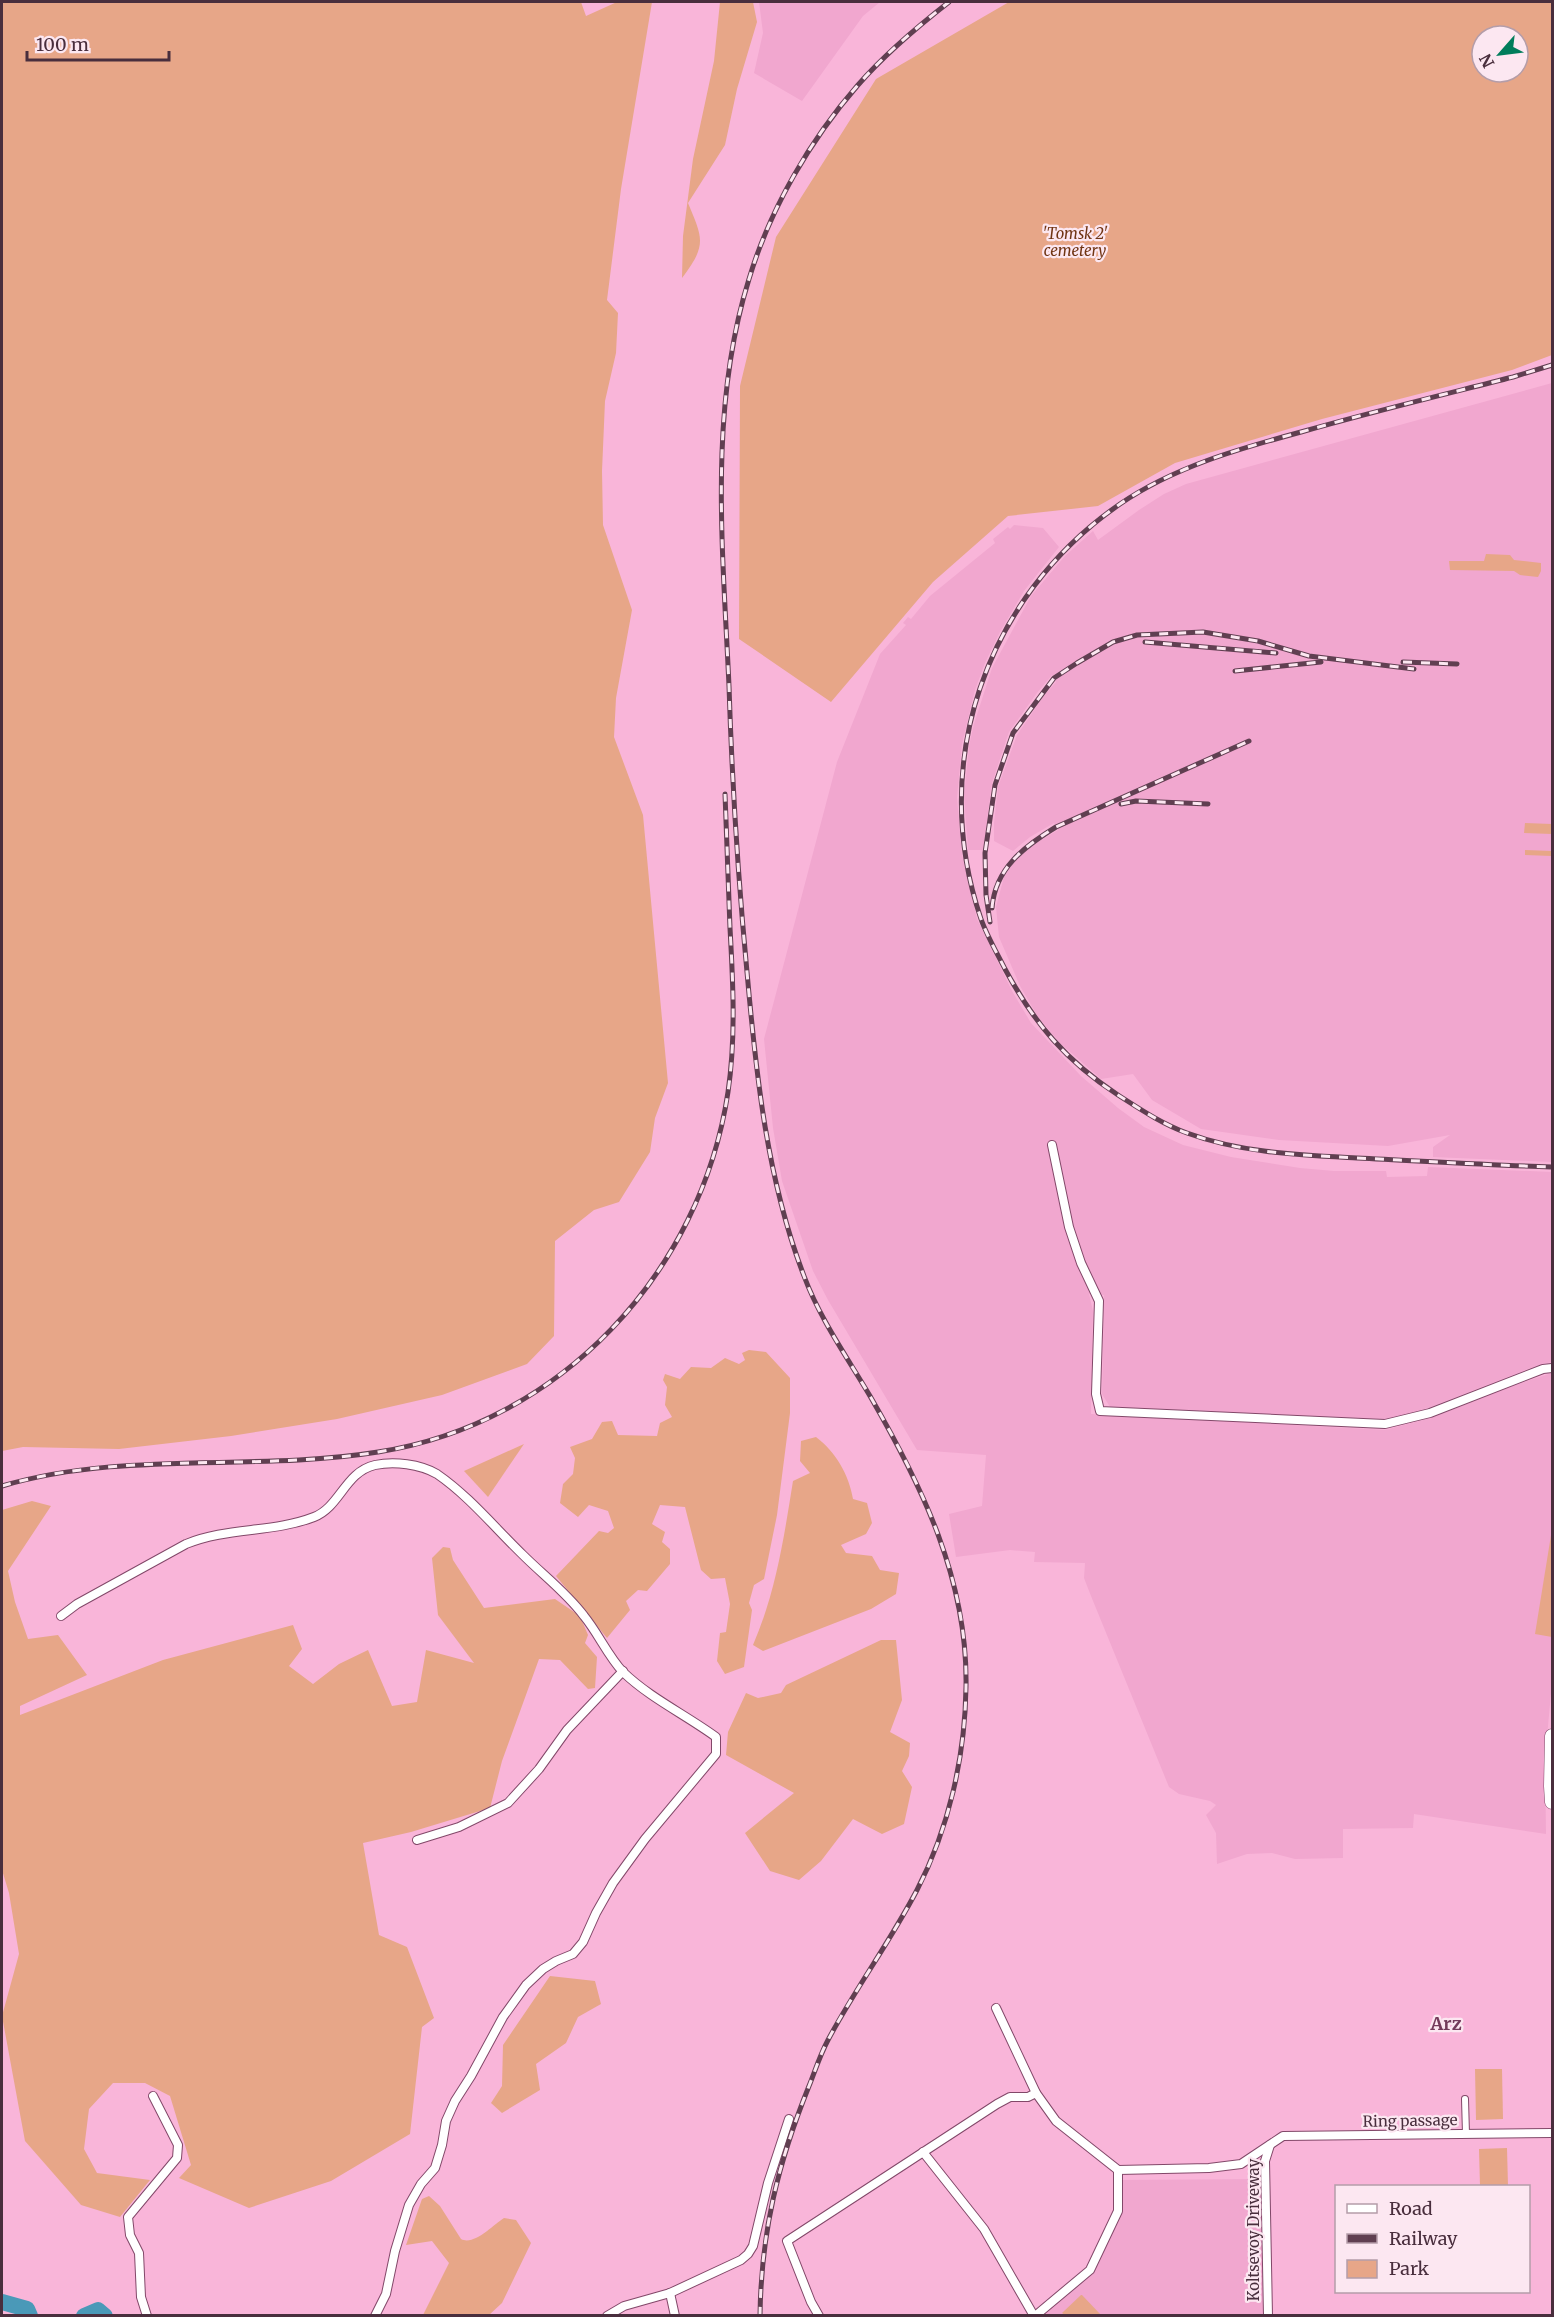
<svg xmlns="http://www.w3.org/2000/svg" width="1554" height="2317" viewBox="0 0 1554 2317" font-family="Merriweather,serif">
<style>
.built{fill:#f1a7cf}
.green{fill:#e7a688;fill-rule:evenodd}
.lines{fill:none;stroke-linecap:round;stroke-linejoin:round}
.river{stroke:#4a99b8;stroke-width:16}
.pedestrian-casing{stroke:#824869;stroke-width:8}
.minor-casing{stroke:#824869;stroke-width:10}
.primary-casing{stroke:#824869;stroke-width:15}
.pedestrian{stroke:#fff;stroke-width:6}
.minor{stroke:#fff;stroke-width:8}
.primary{stroke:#fff;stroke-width:14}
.rail-casing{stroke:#603f51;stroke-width:5}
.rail{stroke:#fce7f1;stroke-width:3;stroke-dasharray:9;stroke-linecap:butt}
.labels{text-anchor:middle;stroke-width:4.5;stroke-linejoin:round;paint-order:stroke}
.park-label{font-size:15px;font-style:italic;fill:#703413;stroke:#fce7f1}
.street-label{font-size:15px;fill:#492e3d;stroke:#fce7f1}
.quarter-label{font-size:18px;font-weight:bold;fill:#743b5b;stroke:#fce7f1}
</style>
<rect width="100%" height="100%" fill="#f9b5d9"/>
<g class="built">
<path d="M759,2H880L863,16L802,101L754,73L763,33Z"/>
<path d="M1552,383V1162L1433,1157V1147L1450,1135L1388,1146L1279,1140L1201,1129L1152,1100L1133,1074L1101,1079L1060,1043L1038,1017L1020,986L999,937L996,907L1004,877L1014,862L1033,845L1058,830L1054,823L1030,837L1013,851L994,841V823L998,787L1017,735L1043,697L1056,682L1052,675L1037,693L1009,732L992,783L983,850H968L964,797L969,746L974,724L992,668L1031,596L1065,556L1093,531L1098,540L1139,510L1164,494L1186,484Z"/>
<path d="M1014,525L1043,528L1059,547L1024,591L1000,632L985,663L975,690L962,744L957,798L962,854L977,919L1012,991L1031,1023L1081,1076L1118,1108L1144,1127L1183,1145L1231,1157L1300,1168L1334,1171H1386L1387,1177L1427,1176L1428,1167L1552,1172V1362L1541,1364L1428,1408L1385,1419L1110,1407L1102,1394L1104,1295L1089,1294L1093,1311L1091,1414L1385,1430L1431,1418L1515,1385L1552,1373V1682L1545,1759L1546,1834L1414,1814L1413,1828L1343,1829V1858L1295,1859L1272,1853L1247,1854L1217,1864L1216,1833L1206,1815L1216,1805L1210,1801L1179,1794L1169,1787L1091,1596L1084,1578L1085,1563L1034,1562L1035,1552L1010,1550L956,1557L949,1514L982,1506L986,1455L917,1450L828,1300L813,1271L782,1181L773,1128L764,1039L837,762L880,654L906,625L903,623L908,617L911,619L930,596L995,543L993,539L1008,527L1010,529Z"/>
<path d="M1260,2179L1264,2315L1040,2316L1093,2273L1121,2213V2180Z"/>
</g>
<g class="green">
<path d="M2,2H581L586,16L617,2H652L621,189L607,300L618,313L616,353L605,401L602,471L603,525L632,610L616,698L614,737L643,815L668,1083L655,1118L650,1152L619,1202L594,1210L555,1241L554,1336L527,1364L442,1395L337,1419L231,1436L119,1449L23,1447L2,1451Z"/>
<path d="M720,2H753L757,22L737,89L725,145L688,203C703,239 707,245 682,278L683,236L693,159L714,61Z"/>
<path d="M1009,2H1552V355L1512,370L1322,419L1175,463L1098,506L1008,516L933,582L831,702L739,639L740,386L776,237L876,79ZM1482,36H1518V72H1482Z"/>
<path d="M1486,554L1510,555L1514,560L1541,563V571L1538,577L1520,575L1514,571L1450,570L1449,561H1484Z"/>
<path d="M1525,823L1552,824V834L1524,833Z"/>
<path d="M1525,850L1552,851V856L1525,855Z"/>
<path d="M749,1350L766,1352L790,1378V1413L777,1515L764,1579L754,1585L749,1603L752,1610L744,1667L725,1674L717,1661L720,1633L726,1632L730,1604L725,1578L711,1579L701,1570L685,1507L660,1505L652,1524L665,1532L662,1542L670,1549V1564L647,1591L638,1590L626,1601L630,1610L607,1638L556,1576L599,1531L608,1533L614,1528L608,1511L589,1505L578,1517L560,1503L563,1484L573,1474L575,1458L570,1447L592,1439L602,1422L612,1421L618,1435L657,1436L660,1423L672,1417L665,1405L667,1387L663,1380L665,1374L680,1379L691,1367L711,1368L725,1358L739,1364L745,1360L742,1353Z"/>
<path d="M816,1437C836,1452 849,1475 853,1499L867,1503L872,1523L866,1534L841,1545L846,1553L872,1556L880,1570L899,1573L896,1594L871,1609L763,1651L753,1645C776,1592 784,1537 793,1481L810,1473L800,1461L801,1441Z"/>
<path d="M524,1444L488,1497L464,1471Z"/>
<path d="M32,1501L51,1506L8,1571L15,1602L28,1639L58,1635L87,1675L20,1706V1715L163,1660L293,1625L302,1649L289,1666L313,1684L339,1664L368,1650L392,1706L417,1702L426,1650L474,1663L438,1615L432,1558L443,1547L450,1548L453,1560L484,1608L555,1599L580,1616L588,1635L585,1643L597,1657L595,1688L588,1689L560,1660L539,1659L502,1761L490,1808L411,1832L363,1843L379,1935L407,1947L434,2018L422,2027L410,2134L331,2181L249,2208L179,2178L191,2165L170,2096L145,2083H113L89,2109L84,2149L97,2173L150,2180L120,2217L81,2205L25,2141L2,2016L19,1954L9,1893L2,1870V1510Z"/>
<path d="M1552,1529V1637L1535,1634Z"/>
<path d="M881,1640H896L902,1700L890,1732L910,1743L909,1756L902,1771L912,1787L904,1824L882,1834L853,1819L821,1861L799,1880L770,1871L745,1833L794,1793L726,1755L728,1732L746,1693L758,1698L781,1693L786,1685Z"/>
<path d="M550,1976L595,1981L601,2004L578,2017L566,2043L536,2064L540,2090L502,2113L491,2103L502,2086L503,2045Z"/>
<path d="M1475,2069H1502L1503,2119L1476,2120Z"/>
<path d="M1507,2148L1508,2186H1480L1479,2149Z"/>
<path d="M429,2196L440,2206L461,2239C474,2246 493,2225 504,2218L516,2220L531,2243L502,2303L489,2315H423L449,2263L432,2241L406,2245L422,2199Z"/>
<path d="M1081,2295H1082L1101,2315H1065L1062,2313Z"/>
</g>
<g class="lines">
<g class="river">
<path d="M2,2302L27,2309L30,2316"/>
<path d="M84,2316L98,2310L105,2316"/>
</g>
<g class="pedestrian-casing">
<path id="pedestrian" d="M1465,2099L1466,2134"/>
</g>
<g class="minor-casing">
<g id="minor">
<path d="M1052,1145L1069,1227L1081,1263L1099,1301L1096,1394L1100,1411L1385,1424L1430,1413L1543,1369L1552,1368"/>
<path d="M61,1616L77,1604L186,1544C227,1527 273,1533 314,1517C340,1507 345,1472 375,1465C394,1461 420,1464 437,1474C469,1496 495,1528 523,1555C543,1575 567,1593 584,1616C598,1633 608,1656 623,1672C650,1698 686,1715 716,1737V1754L645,1839L613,1883L596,1913L583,1942L573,1954L556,1961L543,1969L526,1985L503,2017L471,2076L455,2101L446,2121L442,2145L435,2168L421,2184L409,2205L395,2251L386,2294L375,2316"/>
<path d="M417,1840L459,1827L508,1803L539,1769L567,1730L623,1671"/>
<path d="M996,2008L1036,2093L1056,2121L1118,2170L1209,2168L1241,2164L1283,2136L1552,2133"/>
<path d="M923,2152L984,2229L1034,2316"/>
<path d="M670,2293L675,2316"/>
<path d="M147,2316L141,2297L139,2253L130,2235L128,2217L177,2158L178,2145L153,2096"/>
<path d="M607,2316L624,2306L670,2293L741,2260L748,2254L753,2246L768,2183L789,2119"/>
<path d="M819,2316L811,2302L787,2241L997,2104L1010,2097H1028L1036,2093"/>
<path d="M1035,2316L1090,2270L1118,2211V2170"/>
<path d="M1268,2316L1265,2161L1270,2145"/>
</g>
</g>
<g class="primary-casing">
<path id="primary" d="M1552,1736L1551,1786L1552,1802"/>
</g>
<use href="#pedestrian" class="pedestrian"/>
<use href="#minor" class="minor"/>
<use href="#primary" class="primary"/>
<g class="rail-casing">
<g id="rail">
<path d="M1552,365L1513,377C1442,395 1371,412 1301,432C1238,449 1174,467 1120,504C985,597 928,764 981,919C987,936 997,953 1005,969C1034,1023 1066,1061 1118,1095C1140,1109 1162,1124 1187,1133C1241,1153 1300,1155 1357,1158C1422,1161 1487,1165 1552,1167"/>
<path d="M1145,642L1276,653"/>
<path d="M1403,662L1457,664"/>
<path d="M1235,671L1321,662"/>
<path d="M1121,804L1136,801L1208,804"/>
<path d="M992,908C995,868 1025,846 1056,827L1249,741"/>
<path d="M990,922L986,895L985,853L995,785L1013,733L1054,678L1077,663L1113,642L1137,635L1203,632L1258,641L1309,656L1414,669"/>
<path d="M2,1486C124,1450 253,1472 378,1452C560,1424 701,1273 728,1092C736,1038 733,982 730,928C728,883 727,838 725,794"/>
<path d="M760,2316C761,2232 778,2163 809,2086C815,2071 820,2055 828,2040C855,1989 890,1942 917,1890C949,1828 965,1757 966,1687C968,1580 922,1486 870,1396C847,1357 820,1319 804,1276C767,1180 756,1074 747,972C738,877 732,782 729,686C723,551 708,410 749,279C770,209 810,140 858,85C885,54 917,27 949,2"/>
</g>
</g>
<use href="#rail" class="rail"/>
</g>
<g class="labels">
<g class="park-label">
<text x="1075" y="239">'Tomsk 2'<tspan x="1075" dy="17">cemetery</tspan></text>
</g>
<g class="street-label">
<text transform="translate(1410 2121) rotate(-1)" y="5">Ring passage</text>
<text transform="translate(1254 2230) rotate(-90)" y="5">Koltsevoy Driveway</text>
</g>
<g class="quarter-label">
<text x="1446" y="2030">Arz</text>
</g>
</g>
<rect width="1554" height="2317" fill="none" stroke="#492e3d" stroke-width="6"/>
<rect x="1335" y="2185" width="195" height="108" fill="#fce7f1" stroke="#b49da9" stroke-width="1.5"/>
<rect x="1347" y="2204" width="30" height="9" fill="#ffffff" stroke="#b49da9" stroke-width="1.5"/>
<text x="1389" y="2215" font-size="18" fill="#492e3d">Road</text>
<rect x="1347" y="2234" width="30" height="9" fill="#603f51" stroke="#b49da9" stroke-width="1.5"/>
<text x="1389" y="2245" font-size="18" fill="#492e3d">Railway</text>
<rect x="1347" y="2260" width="30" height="18" fill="#e7a688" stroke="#b49da9" stroke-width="1.5"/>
<text x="1389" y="2275" font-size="18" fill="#492e3d">Park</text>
<g transform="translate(1500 54) rotate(242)"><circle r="28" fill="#fce7f1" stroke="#b49da9" stroke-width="1.5"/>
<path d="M0-4.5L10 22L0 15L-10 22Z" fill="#007d5b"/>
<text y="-9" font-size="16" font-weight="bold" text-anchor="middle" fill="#492e3d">N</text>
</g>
<path d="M27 51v9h142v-9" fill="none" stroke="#492e3d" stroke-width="3"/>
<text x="36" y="51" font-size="18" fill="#492e3d" stroke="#fce7f1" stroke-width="4.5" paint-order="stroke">100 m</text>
</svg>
